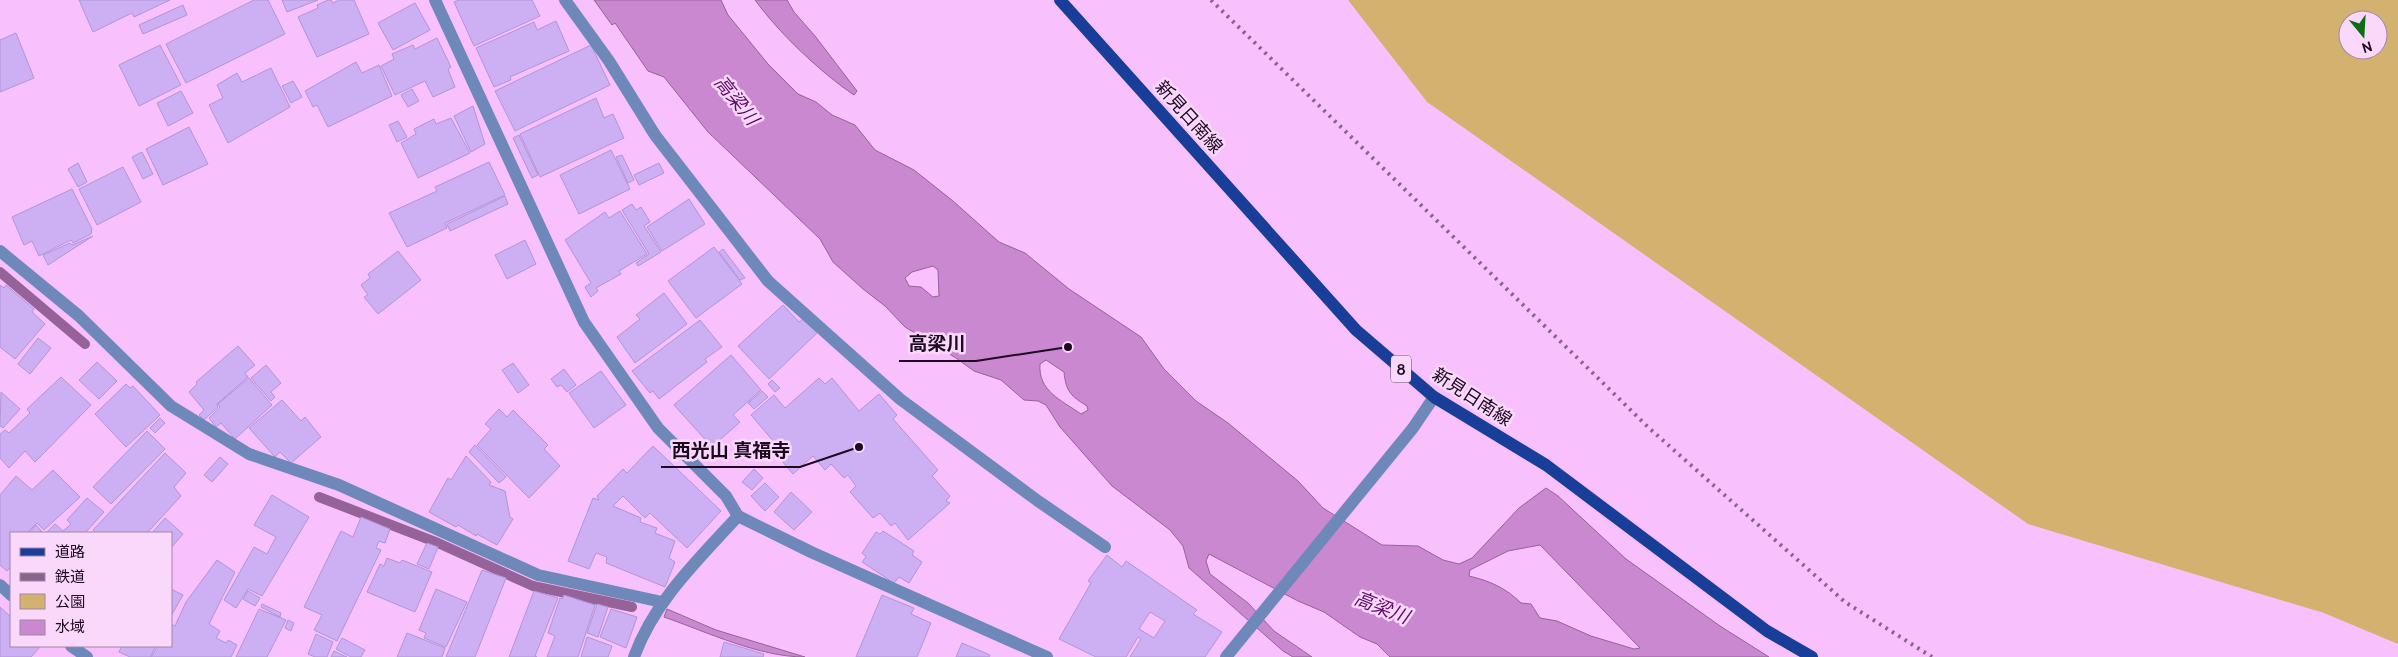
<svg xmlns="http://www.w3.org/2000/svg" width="2398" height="657" viewBox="0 0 2398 657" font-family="Cabin,'Noto Sans JP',sans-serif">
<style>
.green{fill:#d3b270;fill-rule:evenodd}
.water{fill:#c988cf;stroke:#95629a;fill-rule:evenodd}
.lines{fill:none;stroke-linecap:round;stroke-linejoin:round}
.stream{stroke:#95629a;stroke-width:10}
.building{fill:#ccb0f3;stroke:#b194d7;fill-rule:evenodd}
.lane{stroke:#6e88ba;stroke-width:12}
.street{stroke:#6e88ba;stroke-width:12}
.primary{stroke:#183e9a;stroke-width:12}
.rail{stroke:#88638c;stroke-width:4;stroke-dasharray:2.5 5;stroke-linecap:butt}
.labels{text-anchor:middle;stroke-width:5;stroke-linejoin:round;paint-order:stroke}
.shield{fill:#f9d8fc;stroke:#5f4862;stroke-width:1}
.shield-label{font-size:16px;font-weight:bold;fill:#1d0a20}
.street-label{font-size:18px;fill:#1d0a20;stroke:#f9d8fc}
.water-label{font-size:19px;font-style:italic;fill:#5d0b66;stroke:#f9d8fc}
.leader{fill:none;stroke:#1d0a20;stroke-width:2}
.callout-dot{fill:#1d0a20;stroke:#f9d8fc;stroke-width:2}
.callout-label{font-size:19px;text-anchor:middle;font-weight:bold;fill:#1d0a20;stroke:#f9d8fc;stroke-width:5;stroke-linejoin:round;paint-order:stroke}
</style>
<rect width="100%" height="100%" fill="#f8c1fd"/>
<path class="green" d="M1348,0H2398V644L2324,613L2028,524L1427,102ZM2348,20H2378V50H2348Z"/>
<g class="water">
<path d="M594,0H721L728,15L768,64L798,94L816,102L832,115L855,125L875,150L914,170L953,201L999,242L1025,253L1069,289L1141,337L1164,369L1196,401L1228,423L1298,481L1323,508L1382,545L1418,546L1443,560L1459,564L1472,558L1519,508L1546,488L1558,496L1626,559L1720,626L1769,657H1390L1377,644L1360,637L1324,612L1298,601L1209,554L1206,561L1210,574L1248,603L1274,631L1312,657H1293L1283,651L1189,568L1183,546L1170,530L1112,486L1060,427L1046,405L1038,401L1024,400L1001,380L974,371L956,358L905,327L885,306L863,289L833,262L820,239L708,132L664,77L648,71L615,23L612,25ZM933,266L938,270L939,296L933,297L921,287L909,286L905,278L912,272ZM1046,360L1064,372C1066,392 1071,396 1087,406L1088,410L1081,414C1061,400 1038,391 1040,364ZM1540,545L1640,648L1634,649L1591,636L1557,621L1540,618L1531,604L1521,603C1506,588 1490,581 1469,576L1470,570L1508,551Z"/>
<path d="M755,0H787L794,12L815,36L857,91L854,95C820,72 779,33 755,0Z"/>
<path d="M667,609L716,630L805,657C759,657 707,632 664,617Z"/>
</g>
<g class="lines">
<g class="stream">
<path d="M0,272L85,344"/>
<path d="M319,497L438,543L533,586L632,607"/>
</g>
</g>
<g class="building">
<path d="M79,0H170L134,17L132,13L93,32Z"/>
<path d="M254,0H268L285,34L186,83L166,44Z"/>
<path d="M282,0H318L287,12Z"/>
<path d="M328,0H331L333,3L339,0H354L369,34L317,57L298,17L318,8L317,5Z"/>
<path d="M459,0H532L540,16L474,46L454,2Z"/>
<path d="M415,3L430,30L393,50L378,23Z"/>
<path d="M183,5L187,15L143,34L139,25Z"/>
<path d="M556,21L569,51L510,77L511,80L494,87L476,48L534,22L537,30Z"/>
<path d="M16,33L34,78L0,92V40Z"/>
<path d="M437,38L451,67L448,69L455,87L433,97L425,81L395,95L381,66L394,59L392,54L413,45L415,49Z"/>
<path d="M160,45L181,85L139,106L119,65Z"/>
<path d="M591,45L610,85L515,131L495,91Z"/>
<path d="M356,62L362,73L379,65L392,96L328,127L317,105L313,107L305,91Z"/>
<path d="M271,68L290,107L228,143L209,105L223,98L217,85L237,73L242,82Z"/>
<path d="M293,81L302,97L291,103L282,86Z"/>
<path d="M412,89L419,101L408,107L401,95Z"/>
<path d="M181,91L193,113L168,126L157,103Z"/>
<path d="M596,98L604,118L613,114L624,138L540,177L520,134Z"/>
<path d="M473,106L485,144L471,152L454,116Z"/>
<path d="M451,118L470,153L418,178L401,143L416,134L414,129L434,119L436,124Z"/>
<path d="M398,121L407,137L397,142L389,125Z"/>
<path d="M189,127L208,164L163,185L146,149Z"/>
<path d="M519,135L538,175L532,178L513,138Z"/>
<path d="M611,150L630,189L579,214L560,175Z"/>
<path d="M142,152L153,174L143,179L132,157Z"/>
<path d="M622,155L634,180L628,183L616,157Z"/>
<path d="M489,162L505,195L445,223L447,228L407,247L389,213L437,191L435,187Z"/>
<path d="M78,163L87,182L78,187L68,169Z"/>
<path d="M659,163L664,173L639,185L634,175Z"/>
<path d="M123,167L141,202L97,225L79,189Z"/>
<path d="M72,189L92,229L91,234L73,243L71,240L39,256L32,241L24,245L12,217Z"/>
<path d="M505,196L508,204L450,231L447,224Z"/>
<path d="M689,199L705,224L662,251L647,227Z"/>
<path d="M632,204L636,210L641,207L650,222L644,226L661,252L638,266L636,263L649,254L622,210Z"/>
<path d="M620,211L647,254L619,271L621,274L596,288L598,291L591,297L585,287L591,283L565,240L605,212L609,218Z"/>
<path d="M93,236L48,265L43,255L70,243L72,245Z"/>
<path d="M525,240L536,264L507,279L495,255Z"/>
<path d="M714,247L742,284L696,318L668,281Z"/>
<path d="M723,249L745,278L740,280L719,252Z"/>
<path d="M398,251L421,280L378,314L364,297L368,295L361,285L370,278L368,274Z"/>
<path d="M0,285L4,288L6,285L34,309L32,312L45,324L15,359L0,347Z"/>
<path d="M664,293L687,324L635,363L617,337L640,319L636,315Z"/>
<path d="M783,305L799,322L806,317L819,331L769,379L738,346Z"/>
<path d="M700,320L722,347L705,359L707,362L659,399L653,391L650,393L632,371Z"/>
<path d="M38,338L51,348L30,374L18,364Z"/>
<path d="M238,346L255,365L245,373L248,377L217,404L218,407L204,420L199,415L204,410L189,392L197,384L196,382Z"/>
<path d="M731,355L761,390L733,415L740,422L712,447L674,405Z"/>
<path d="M97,362L117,381L99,399L79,380Z"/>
<path d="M513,363L529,385L518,393L502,370Z"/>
<path d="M266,365L281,383L271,392L275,397L271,401L251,378Z"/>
<path d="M564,369L576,385L567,392L561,385L557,387L551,379Z"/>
<path d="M601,371L626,405L594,428L569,393Z"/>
<path d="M61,377L91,405L35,462L25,451L9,468L0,458V434L5,430L9,433L30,413L27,409Z"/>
<path d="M249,378L272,405L235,439L221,423L216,427L209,418L220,407L218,404Z"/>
<path d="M819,378L825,384L832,378L859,411L879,394L897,415L893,419L938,470L932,476L950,496L946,501L950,503L908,540L895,523L891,526L880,513L873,518L850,492L856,486L848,475L844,478L831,464L825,470L813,456L793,474L769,446L774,442L751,415L774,395L785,408Z"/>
<path d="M772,380L780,388L775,392L768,384Z"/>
<path d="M126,384L130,388L133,386L160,415L126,447L95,414Z"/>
<path d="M762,391L768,397L754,409L748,403Z"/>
<path d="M1,392L20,409L3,428L0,426Z"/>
<path d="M282,400L301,421L305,417L321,437L291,463L280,452L275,457L249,428Z"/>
<path d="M499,409L507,417L513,410L548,445L544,449L560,466L529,498L477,445L491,429L485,424Z"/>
<path d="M160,418L165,423L155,433L150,428Z"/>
<path d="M147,431L165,449L111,504L93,487Z"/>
<path d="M475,445L506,477L499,483L469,452Z"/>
<path d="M653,446L721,511L687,548L650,513L645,518L623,496L613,506L641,518L640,522L657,528L655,533L675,541L669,558L675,562L665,587L606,563L607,557L596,553L589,569L568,561L593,498L599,500L597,496L623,469L627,473Z"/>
<path d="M165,453L186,473L174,487L181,496L147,533H96L93,530Z"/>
<path d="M466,456L491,482L489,485L505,491L510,517L513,519L497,545L477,534L476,536L458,525L456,527L429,512L448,478L451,480Z"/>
<path d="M220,457L228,464L212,482L204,475Z"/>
<path d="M754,469L763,478L752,490L742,482Z"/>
<path d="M53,470L80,497L44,530L37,523L27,533H11V567L7,571L0,565V495L16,476L32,490Z"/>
<path d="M765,483L779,497L765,511L751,496Z"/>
<path d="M791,492L812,512L794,530L774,512Z"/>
<path d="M272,495L309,517L262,596L248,589L236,608L224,600L254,547L267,554L276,537L254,525Z"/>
<path d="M87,498L104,512L85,533H46L55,524L63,531L71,524L67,520Z"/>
<path d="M361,517L390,529L385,543L379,541L376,548L381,550L337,641L314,630L322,615L304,607L341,531L353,537Z"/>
<path d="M165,518L183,534L171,548V533H152Z"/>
<path d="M36,525L42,532L29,533Z"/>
<path d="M883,531L914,551L912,555L922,562L909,583L899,577L894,583L862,562L866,557L862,553L876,532L880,534Z"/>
<path d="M427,543L438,547L429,569L417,564Z"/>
<path d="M1107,555L1122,567L1126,561L1197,610L1193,614L1222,632L1205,657H1130L1141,639L1138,637L1126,657H1096L1059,639L1091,583L1088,581ZM1150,612L1165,621L1154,638L1139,629Z"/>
<path d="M387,558L400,563L402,560L432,572L415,612L367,592L380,564L384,566Z"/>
<path d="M217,560L235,572L209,624L220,631L216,638L226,643L228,640L237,645L231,657H151L158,646H171V624L175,626L186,602Z"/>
<path d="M482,570L506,578L475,657H446Z"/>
<path d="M171,589L183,595L171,616Z"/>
<path d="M436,589L467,602L446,647L424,638L426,633L419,630Z"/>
<path d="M248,591L260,598L255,606L243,599Z"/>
<path d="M534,591L558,598L535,656L537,657H509Z"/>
<path d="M564,595L595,605L578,657H547L555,636L548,633L560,598L562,599Z"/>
<path d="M882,595L914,608L911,614L931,623L917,657H856Z"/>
<path d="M262,604L281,613L280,617L261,607Z"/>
<path d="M597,604L608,607L598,637L587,633Z"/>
<path d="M0,607L11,617V646H41L31,657H0Z"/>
<path d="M259,609L286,620L267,657H236Z"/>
<path d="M611,609L637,617L626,648L600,637Z"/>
<path d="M288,620L294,623L291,631L285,628Z"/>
<path d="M407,633L445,648L442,657H397Z"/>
<path d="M316,634L333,642L327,657H315L308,654Z"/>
<path d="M587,637L612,646L608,657H581Z"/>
<path d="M342,638L365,650L361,657H351L336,649Z"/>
<path d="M724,642L764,654L763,657H720Z"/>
<path d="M962,643L990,655L989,657H956Z"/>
<path d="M122,646H156L150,657H130L119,652Z"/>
<path d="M334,651L347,657H331Z"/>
</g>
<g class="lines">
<path class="lane" d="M565,0L609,61L655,135L768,281L900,399L1038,501L1105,547"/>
<g class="street">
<path d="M435,0L584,322L658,428L726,496L738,516L811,552L1047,657"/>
<path d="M0,251L79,316L171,406L249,454L339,485L538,575L662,602"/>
<path d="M0,585L11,595"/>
<path d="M71,646L87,657"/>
<path d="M634,657C654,601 699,559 738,516"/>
<path d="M1226,657L1413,428L1434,397"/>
</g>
<path class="primary" d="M1060,0L1356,330L1434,397L1546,465L1767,631L1812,657"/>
<path class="rail" d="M1211,0L1649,428L1845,602L1932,657"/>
</g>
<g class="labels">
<rect class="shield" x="1391" y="355.5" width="20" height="27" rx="4"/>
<g class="shield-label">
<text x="1401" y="375">8</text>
</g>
<g class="street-label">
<text transform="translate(1189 117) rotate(48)" y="6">新見日南線</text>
<text transform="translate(1472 397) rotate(33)" y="6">新見日南線</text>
</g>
<g class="water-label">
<text transform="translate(737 100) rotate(51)" y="7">高梁川</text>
<text transform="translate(1382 607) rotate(21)" y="7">高梁川</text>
</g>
</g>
<path class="leader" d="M1068 347L976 361H899M859 447L800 467H661"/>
<g class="callout-dot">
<circle cx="1068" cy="347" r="5"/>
<circle cx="859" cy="447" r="5"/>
</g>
<g class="callout-label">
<text x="937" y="350">高梁川</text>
<text x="731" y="457">西光山 真福寺</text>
</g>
<rect x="10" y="532" width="162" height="115" fill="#f9d8fc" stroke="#a186a4"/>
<rect x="20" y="548" width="25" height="8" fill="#183e9a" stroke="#a186a4"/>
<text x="55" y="557" font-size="15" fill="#1d0a20">道路</text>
<rect x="20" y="573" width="25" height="8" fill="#88638c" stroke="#a186a4"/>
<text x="55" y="582" font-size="15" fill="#1d0a20">鉄道</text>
<rect x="20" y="594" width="25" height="15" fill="#d3b270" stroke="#a186a4"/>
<text x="55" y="607" font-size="15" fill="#1d0a20">公園</text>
<rect x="20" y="620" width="25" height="15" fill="#c988cf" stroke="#a186a4"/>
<text x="55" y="632" font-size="15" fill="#1d0a20">水域</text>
<g transform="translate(2363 35) rotate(162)"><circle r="24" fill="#f9d8fc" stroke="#a186a4"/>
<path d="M0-4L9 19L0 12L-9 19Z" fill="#0f6c16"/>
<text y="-8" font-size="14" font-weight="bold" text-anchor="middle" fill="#1d0a20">N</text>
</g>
</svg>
